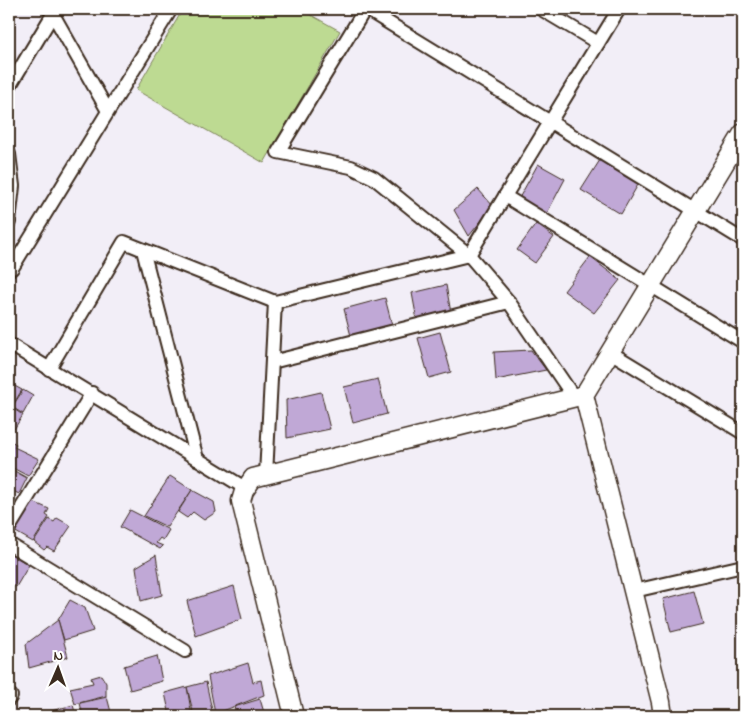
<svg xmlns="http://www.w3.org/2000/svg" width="752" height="725" viewBox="0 0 752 725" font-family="'Indie Flower',sans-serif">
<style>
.green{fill:#bdda92;stroke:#7c8258}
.building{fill:#c0a8d6;stroke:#3b2a1e}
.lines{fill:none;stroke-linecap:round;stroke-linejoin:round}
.street-casing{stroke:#3b2a1e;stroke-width:16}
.secondary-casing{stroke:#3b2a1e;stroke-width:21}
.street{stroke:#fff;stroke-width:12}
.secondary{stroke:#fff;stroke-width:18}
</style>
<rect width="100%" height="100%" fill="#f2eef7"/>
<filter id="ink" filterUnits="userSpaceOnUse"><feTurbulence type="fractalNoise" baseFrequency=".02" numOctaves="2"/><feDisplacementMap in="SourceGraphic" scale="10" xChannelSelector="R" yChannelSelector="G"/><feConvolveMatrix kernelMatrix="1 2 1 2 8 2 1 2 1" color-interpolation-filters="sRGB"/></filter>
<g filter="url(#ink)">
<path class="green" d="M183,9H300L340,31L264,163L136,90Z"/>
<g class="building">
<path d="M600,160L639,183L621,214L581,190Z"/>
<path d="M538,164L565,179L546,215L518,200Z"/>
<path d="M478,189L493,206L469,236L454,210Z"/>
<path d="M536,224L554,237L535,263L517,250Z"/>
<path d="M590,257L620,280L594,313L564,291Z"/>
<path d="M446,285L451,313L417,320L412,293Z"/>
<path d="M385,298L392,325L351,336L344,309Z"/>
<path d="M440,332L451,372L429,378L418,338Z"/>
<path d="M531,350L546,370L496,380L494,352Z"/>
<path d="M378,379L387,414L353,423L344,387Z"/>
<path d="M9,383L22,390L12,406L9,405Z"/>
<path d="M23,390L33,396L23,414L12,407Z"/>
<path d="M321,392L330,429L287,438L286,400Z"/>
<path d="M9,406L23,415L9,437Z"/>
<path d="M9,440L16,444L14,447L39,459L28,476L9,466Z"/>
<path d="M9,468L27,478L19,494L9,489Z"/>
<path d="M170,476L192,490L167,527L144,516Z"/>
<path d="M192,490L214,502L216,512L204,520L193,512L187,518L178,512Z"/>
<path d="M31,501L49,509L46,515L49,517L33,542L14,531Z"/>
<path d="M130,510L169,530L163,540L160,538L156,543L163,546L160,549L120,527Z"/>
<path d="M57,518L71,526L54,551L47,547L44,550L34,542L49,519L54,522Z"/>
<path d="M9,553L29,565L16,587L9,582Z"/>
<path d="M156,555L162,595L141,601L136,567Z"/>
<path d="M234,586L242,619L196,636L187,601Z"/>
<path d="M694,591L703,624L671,632L663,599Z"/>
<path d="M70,600L85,608L93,631L64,640L58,620Z"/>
<path d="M58,620L68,657L29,668L26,644Z"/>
<path d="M157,656L162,681L130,690L124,666Z"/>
<path d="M248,663L253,682L261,680L264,695L215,714L208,676Z"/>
<path d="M101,675L106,683V696L75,704L70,688L93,683L91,678Z"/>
<path d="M206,682L213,715L194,716L187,687Z"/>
<path d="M187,687L192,716H170L165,693Z"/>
<path d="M107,697L112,716H83L80,703Z"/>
<path d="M260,699L265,716H228L236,714L234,707Z"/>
<path d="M73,705L76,716H41L40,714Z"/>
</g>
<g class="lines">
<g class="street-casing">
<g id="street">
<path d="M50,9L108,111"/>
<path d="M365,9L278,152L351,167L374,178L469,255L509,302L573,396"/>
<path d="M366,9L743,240"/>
<path d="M541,9L598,43"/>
<path d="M9,87L56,9"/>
<path d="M9,154L13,186L9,222"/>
<path d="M505,196L743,342"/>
<path d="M143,250L197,459"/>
<path d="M9,267L12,268L171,9"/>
<path d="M9,344L245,488"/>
<path d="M610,352L743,433"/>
<path d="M272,362L509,302"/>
<path d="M49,369L124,242L275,302L469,255L619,9"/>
<path d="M266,475L275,302"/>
<path d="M9,528L92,393"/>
<path d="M9,544L185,651"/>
<path d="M634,591L743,566"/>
<path d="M9,699L11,696"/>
</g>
</g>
<g class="secondary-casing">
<g id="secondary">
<path d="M294,716L241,501L244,491L253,478L584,395"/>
<path d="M663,716L661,702L584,395L743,133"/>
</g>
</g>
<use href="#street" class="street"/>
<use href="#secondary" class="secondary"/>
</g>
</g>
<rect width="752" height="725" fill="none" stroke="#fff" stroke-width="30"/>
<rect x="15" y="15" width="722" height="695" fill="none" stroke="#3b2a1e" stroke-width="2" filter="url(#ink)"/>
<g transform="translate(58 668) rotate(2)" stroke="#ffffff" stroke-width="4" paint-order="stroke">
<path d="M0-4L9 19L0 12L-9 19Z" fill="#3b2a1e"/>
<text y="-8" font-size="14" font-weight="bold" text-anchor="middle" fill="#3b2a1e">N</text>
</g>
</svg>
